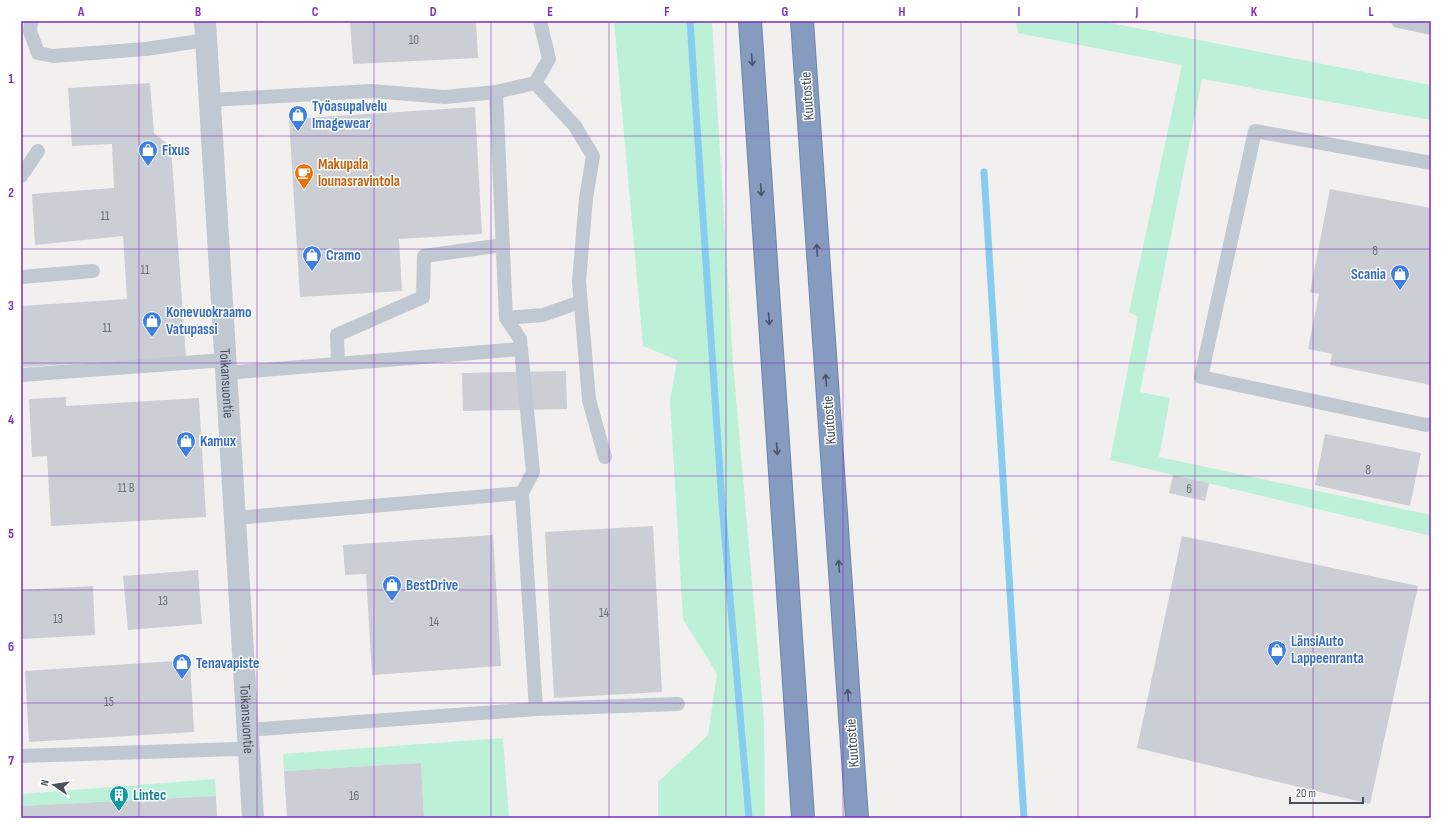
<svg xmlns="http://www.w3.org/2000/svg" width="1452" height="839" viewBox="0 0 1452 839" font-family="'Sofia Sans Condensed',sans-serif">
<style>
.green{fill:#bcf1d7}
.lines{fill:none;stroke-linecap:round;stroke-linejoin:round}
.stream{stroke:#88cdf0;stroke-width:7}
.building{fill:#cbced5}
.highway-casing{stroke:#7085ac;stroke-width:24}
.lane{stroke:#c0c8d2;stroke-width:14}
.street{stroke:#c0c8d2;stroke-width:22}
.highway{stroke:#859bc0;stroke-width:22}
.oneway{stroke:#4a5463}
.grid{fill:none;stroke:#7b2cbf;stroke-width:1;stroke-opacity:0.55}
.labels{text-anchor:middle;stroke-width:3;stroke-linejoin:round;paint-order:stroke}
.number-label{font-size:13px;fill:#68707c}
.street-label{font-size:15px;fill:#47505e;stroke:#fff}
.shop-label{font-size:15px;font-weight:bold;fill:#366cbe;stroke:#fff;text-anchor:start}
.food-label{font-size:15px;font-weight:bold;fill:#c56008;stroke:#fff;text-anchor:start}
.culture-label{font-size:15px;font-weight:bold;fill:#0d838f;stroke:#fff;text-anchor:start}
.neatline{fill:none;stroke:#7b2cbf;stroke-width:1.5}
.grid-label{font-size:13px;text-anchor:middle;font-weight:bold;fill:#7b2cbf}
</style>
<rect width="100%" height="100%" fill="#f2f0ef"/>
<g class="green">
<path d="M614,21H712L733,362L764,721L765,818H658V782L708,735L717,674L683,619L670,401L677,360L643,346Z"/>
<path d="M1016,21H1100L1431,85V120L1202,79L1140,392L1170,398L1159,457L1431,515V536L1110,460L1138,317L1129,312L1182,65L1018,33Z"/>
<path d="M503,738L509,818H424L421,763L284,771L283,754Z"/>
<path d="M215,779L216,796L21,806V794Z"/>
</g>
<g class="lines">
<g class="stream">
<path d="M690,21L722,504L749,818"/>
<path d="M984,172L1024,818"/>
</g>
</g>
<g class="building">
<path d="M350,21H476L478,58L353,64Z"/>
<path d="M150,83L154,133L171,147L186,357L21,367V306L127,299L123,236L35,245L32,194L114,188L112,144L72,146L68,88Z"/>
<path d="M475,107L482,234L399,239L402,291L300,297L289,119Z"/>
<path d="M1330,189L1431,208V385L1330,365L1332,354L1308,349L1319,294L1310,292Z"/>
<path d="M566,371L567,409L463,411L462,373Z"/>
<path d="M66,397V406L199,398L206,517L51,526L47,456L32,457L29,399Z"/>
<path d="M1325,434L1421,453L1410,506L1315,485Z"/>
<path d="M1173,475L1209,483L1205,501L1169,493Z"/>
<path d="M653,526L662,692L554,698L545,532Z"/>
<path d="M493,535L501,666L372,675L366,574L345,575L343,545Z"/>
<path d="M1182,536L1418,586L1370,804L1137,748Z"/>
<path d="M198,570L202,624L128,630L123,576Z"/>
<path d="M93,586L95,635L23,639L21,590Z"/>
<path d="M190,660L194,732L29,742L25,671Z"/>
<path d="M421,763L424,818H287L284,771Z"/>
<path d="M216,796L217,818H21V806Z"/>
</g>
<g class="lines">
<g class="highway-casing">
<g id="highway">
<path d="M750,21L803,818"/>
<path d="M802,21L857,818"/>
</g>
</g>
<g class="lane">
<path d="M31,21L30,31L38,53L53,56L146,49L206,40"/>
<path d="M1398,21L1431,28"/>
<path d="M535,83L575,126L593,156L586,198L579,282L589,400L605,457"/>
<path d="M496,92L535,83L549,59L540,21"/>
<path d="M209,100L371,91L445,97L496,92L506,318L520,339L533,472L522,493L235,518"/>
<path d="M1431,163L1255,131L1201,377L1426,425L1431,424"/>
<path d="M21,176L38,151"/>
<path d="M21,277L93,271"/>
<path d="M506,318L543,315L580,302"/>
<path d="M338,363L337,335L423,297L424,256L503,245"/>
<path d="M226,373L521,349"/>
<path d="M21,375L225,360"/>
<path d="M536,709L678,704"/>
<path d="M248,730L536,709L522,493"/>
<path d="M21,756L237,749L249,750"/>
</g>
<path class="street" id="s1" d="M205,21L253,818"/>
<use href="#highway" class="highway"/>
</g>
<defs><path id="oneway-shaft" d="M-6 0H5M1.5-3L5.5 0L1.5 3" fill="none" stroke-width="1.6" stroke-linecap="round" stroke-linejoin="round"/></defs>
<g class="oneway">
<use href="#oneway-shaft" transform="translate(752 60) rotate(86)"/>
<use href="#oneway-shaft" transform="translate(761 190) rotate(86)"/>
<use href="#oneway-shaft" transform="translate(817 250) rotate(-94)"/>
<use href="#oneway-shaft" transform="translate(769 319) rotate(86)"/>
<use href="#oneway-shaft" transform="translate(826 380) rotate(-94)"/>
<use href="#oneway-shaft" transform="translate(777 449) rotate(86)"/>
<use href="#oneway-shaft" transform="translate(839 566) rotate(-94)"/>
<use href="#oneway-shaft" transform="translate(848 695) rotate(-94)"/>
</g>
<path class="grid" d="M139,21V818M257,21V818M374,21V818M491,21V818M609,21V818M726,21V818M843,21V818M961,21V818M1078,21V818M1195,21V818M1313,21V818M21,136H1431M21,249H1431M21,363H1431M21,476H1431M21,590H1431M21,703H1431"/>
<defs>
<g id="shop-pin" transform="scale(1)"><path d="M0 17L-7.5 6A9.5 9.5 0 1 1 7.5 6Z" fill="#3f7fe0" stroke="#fff"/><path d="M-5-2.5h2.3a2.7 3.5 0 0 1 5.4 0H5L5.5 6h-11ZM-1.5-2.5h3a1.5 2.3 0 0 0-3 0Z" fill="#fff"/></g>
<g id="cafe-pin" transform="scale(1)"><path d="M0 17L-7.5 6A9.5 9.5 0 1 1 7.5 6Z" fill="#e8710a" stroke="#fff"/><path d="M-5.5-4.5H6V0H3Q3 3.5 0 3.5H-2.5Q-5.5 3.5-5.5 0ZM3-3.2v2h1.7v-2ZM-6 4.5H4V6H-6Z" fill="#fff"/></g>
<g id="building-pin" transform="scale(1)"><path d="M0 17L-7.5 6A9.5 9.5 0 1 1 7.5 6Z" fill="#0f9aa8" stroke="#fff"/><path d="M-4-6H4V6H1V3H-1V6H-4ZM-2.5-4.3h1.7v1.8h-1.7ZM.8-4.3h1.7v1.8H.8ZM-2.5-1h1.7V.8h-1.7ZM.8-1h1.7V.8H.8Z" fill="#fff"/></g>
</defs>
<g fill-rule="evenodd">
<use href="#shop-pin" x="298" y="115"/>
<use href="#shop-pin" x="148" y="150"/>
<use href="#cafe-pin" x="304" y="173"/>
<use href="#shop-pin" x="312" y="255"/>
<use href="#shop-pin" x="1400" y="274"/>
<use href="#shop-pin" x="152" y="321"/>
<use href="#shop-pin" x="186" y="441"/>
<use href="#shop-pin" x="392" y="585"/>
<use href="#shop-pin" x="1277" y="650"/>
<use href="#shop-pin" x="182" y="663"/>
<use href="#building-pin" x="119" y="795"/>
</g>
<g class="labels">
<g class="number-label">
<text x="414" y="44">10</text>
<text x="105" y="220">11</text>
<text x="1375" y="255">8</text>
<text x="145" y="274">11</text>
<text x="107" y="332">11</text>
<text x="1368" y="474">8</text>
<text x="126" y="492">11 B</text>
<text x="1189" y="493">6</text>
<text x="163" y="605">13</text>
<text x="604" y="617">14</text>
<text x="58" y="623">13</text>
<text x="434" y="626">14</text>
<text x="109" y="706">15</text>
<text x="354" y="800">16</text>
</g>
<g class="street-label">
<text transform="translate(807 96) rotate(-94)" y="5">Kuutostie</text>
<text dy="5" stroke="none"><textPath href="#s1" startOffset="363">Toikansuontie</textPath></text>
<text transform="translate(829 420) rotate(-94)" y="5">Kuutostie</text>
<text dy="5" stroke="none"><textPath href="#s1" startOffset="699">Toikansuontie</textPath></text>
<text transform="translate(852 743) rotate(-94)" y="5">Kuutostie</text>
</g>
<g class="shop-label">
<text x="312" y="111">Työasupalvelu<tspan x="312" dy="17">Imagewear</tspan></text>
<text x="162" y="155">Fixus</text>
<text x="326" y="260">Cramo</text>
<text x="1386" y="279" text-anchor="end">Scania</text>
<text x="166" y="317">Konevuokraamo<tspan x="166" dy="17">Vatupassi</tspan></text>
<text x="200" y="446">Kamux</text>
<text x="406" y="590">BestDrive</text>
<text x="1291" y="646">LänsiAuto<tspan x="1291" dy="17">Lappeenranta</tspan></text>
<text x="196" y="668">Tenavapiste</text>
</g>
<g class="food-label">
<text x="318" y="169">Makupala<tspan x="318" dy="17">lounasravintola</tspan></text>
</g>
<g class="culture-label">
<text x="133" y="800">Lintec</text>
</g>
</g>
<rect width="1452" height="839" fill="none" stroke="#ffffff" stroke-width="44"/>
<g transform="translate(54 785) rotate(283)" stroke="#ffffff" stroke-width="3" paint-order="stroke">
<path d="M0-3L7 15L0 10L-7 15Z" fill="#47505e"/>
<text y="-6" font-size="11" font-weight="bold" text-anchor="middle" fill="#47505e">N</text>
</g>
<path d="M1290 797v6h73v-6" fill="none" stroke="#47505e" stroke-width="2"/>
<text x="1296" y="797" font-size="12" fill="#47505e" stroke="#ffffff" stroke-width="3" paint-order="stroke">20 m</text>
<rect x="22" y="22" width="1408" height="795" class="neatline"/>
<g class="grid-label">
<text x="81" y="16">A</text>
<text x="198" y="16">B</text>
<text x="315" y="16">C</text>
<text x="433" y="16">D</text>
<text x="550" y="16">E</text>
<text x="667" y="16">F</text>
<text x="785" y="16">G</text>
<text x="902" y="16">H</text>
<text x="1019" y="16">I</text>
<text x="1137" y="16">J</text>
<text x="1254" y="16">K</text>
<text x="1371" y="16">L</text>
<text x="11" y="83">1</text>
<text x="11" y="197">2</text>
<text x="11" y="310">3</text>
<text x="11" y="424">4</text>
<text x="11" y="538">5</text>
<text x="11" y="651">6</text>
<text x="11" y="765">7</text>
</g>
</svg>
